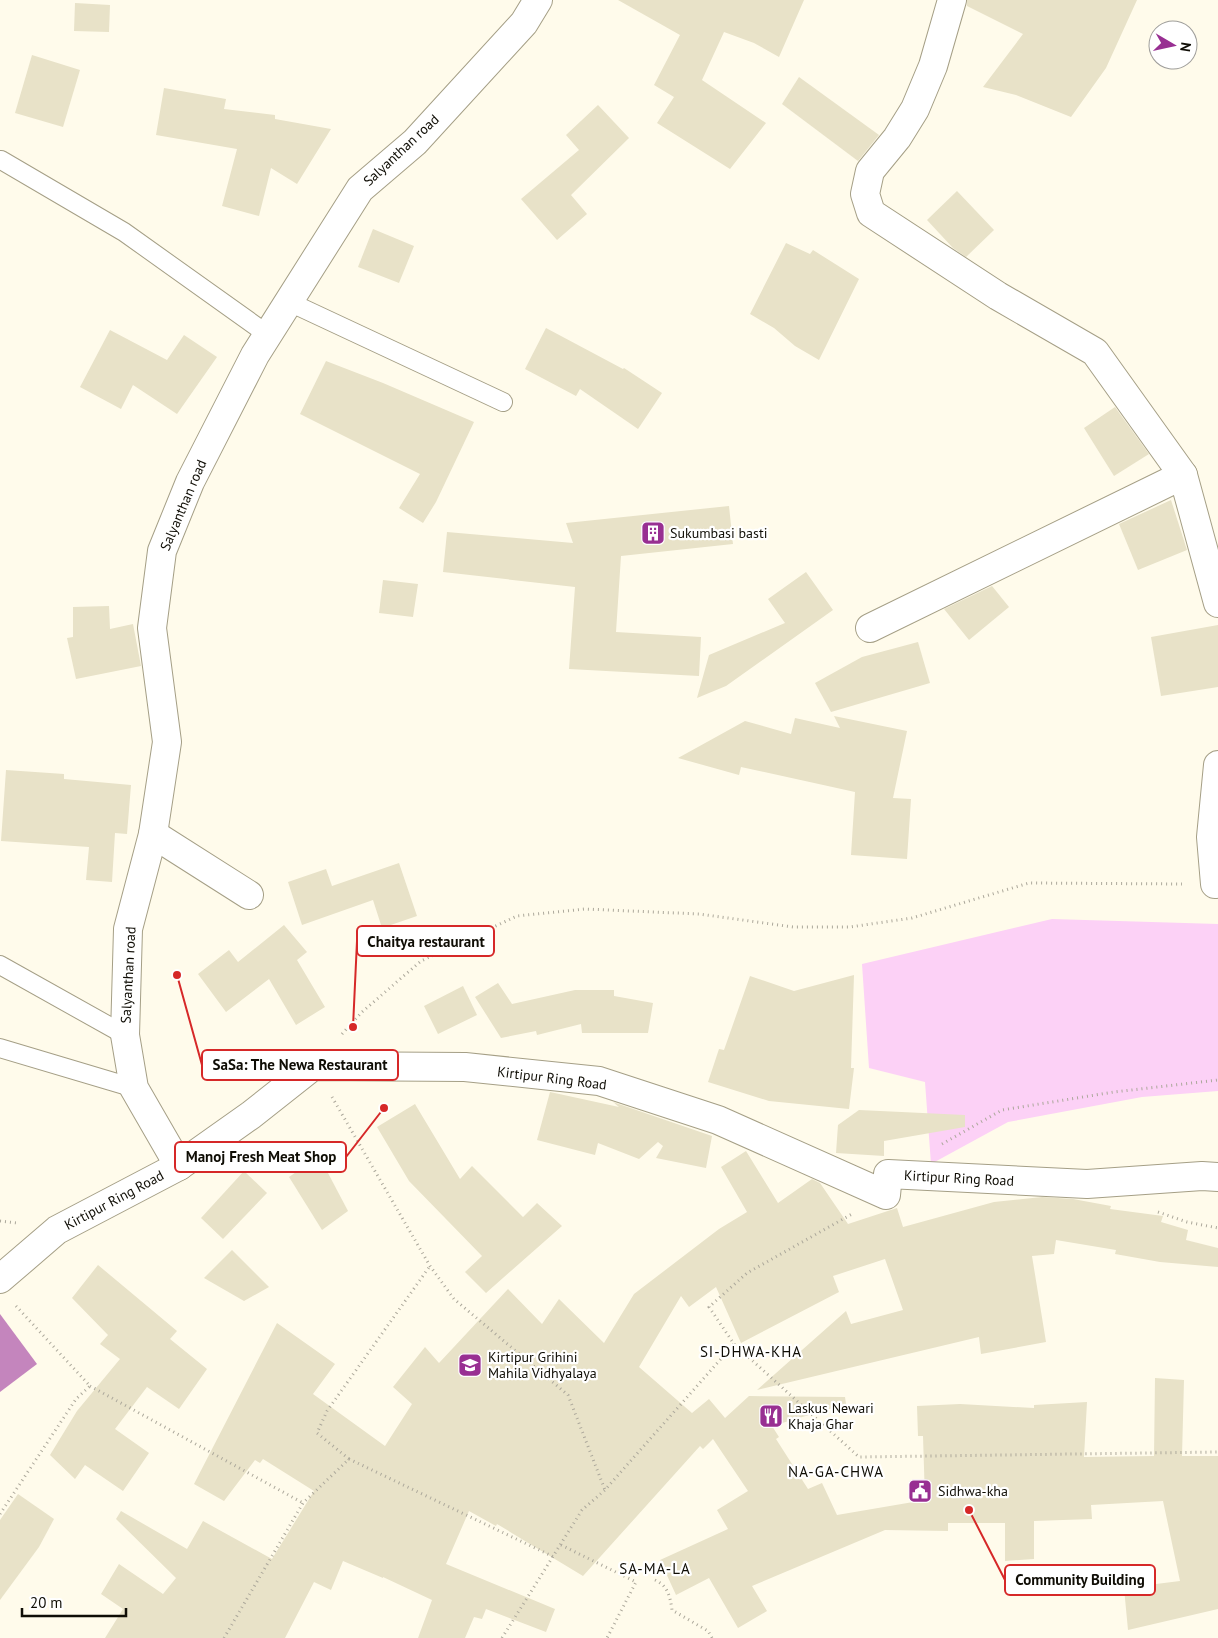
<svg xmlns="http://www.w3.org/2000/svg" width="1218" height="1638" viewBox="0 0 1218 1638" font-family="'PT Sans',sans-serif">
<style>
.green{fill:#fcd1f6}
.water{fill:#c485bd}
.building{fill:#e8e2c8}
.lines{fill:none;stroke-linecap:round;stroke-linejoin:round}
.service-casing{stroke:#a59f86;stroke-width:20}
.minor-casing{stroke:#a59f86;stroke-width:30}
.tertiary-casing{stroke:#a59f86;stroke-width:30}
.path{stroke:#aca89b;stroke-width:3;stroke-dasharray:1 4;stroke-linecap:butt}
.service{stroke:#fff;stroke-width:18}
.minor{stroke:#fff;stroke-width:28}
.tertiary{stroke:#fff;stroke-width:28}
.labels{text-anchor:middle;stroke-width:4.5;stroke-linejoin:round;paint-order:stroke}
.street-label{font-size:14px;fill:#0f0d05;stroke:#fff}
.poi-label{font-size:14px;fill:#0f0d05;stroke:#fff;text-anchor:start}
.neighbourhood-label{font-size:15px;letter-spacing:1px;fill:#0f0d05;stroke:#fff}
.leader{fill:none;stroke:#d62828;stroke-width:2}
.callout-dot{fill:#d62828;stroke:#fff;stroke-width:2}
.callout{fill:#fff;stroke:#d62828;stroke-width:2}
.callout-label{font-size:15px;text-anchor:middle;font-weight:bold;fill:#0f0d05}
</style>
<rect width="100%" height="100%" fill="#fffbeb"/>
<path class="green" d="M1052,919L1218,924V1091L1142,1097L1008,1122L931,1164L925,1082L869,1068L862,964Z"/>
<path class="water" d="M0,1314L37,1364L0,1392Z"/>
<g class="building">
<path d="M618,0H804L779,57L754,43L724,32L702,80L766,123L730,169L657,123L674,97L654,85L680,35Z"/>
<path d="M967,0H1137L1106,68L1071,117L1016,95L983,87L1023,34L967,6Z"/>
<path d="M75,3L110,5L109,32L74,31Z"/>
<path d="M32,55L80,70L63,127L15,113Z"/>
<path d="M799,77L879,135L858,161L782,104Z"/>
<path d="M164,88L226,99L224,109L275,115V119L331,129L297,184L271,168L259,216L222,206L237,149L156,135Z"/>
<path d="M598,105L629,138L571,195L587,214L557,240L521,199L579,150L566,135Z"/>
<path d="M957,191L994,230L966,257L953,248L927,220Z"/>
<path d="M373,229L414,246L399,283L358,267Z"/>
<path d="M786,243L810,254L813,250L859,279L819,360L795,346L774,328L750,314Z"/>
<path d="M546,328L623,369L624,368L662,393L638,429L580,389L576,396L525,369Z"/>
<path d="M110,330L167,360L184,335L217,357L177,414L133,385L121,409L80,387Z"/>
<path d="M326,361L383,383L474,422L436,502L423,523L399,508L420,474L300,414Z"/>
<path d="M1115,407L1149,454L1114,476L1084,428Z"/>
<path d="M1171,500L1187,550L1138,570L1119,524Z"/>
<path d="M729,506L733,544L621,556L616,632L701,637L699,676L569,669L575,587L443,572L447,532L573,543L566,523Z"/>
<path d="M806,572L833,610L726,686L697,698L709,655L785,623L768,599Z"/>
<path d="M383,580L418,584L413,617L379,613Z"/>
<path d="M992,586L1009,607L969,640L944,609Z"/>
<path d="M109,606L110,629L133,624L141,666L76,679L67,638L73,637V607Z"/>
<path d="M1218,625V687L1161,696L1151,637Z"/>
<path d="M918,642L930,683L831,712L815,683L862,657Z"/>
<path d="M834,716L907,731L893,798L911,799L907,859L851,855L855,792L741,767L739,775L678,758L745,721L791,734L795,718L840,728Z"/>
<path d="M6,770L64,774V779L131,785L127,834L115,833L112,882L86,880L89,847L1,841Z"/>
<path d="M399,863L417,916L382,928L373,900L302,925L288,882L326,869L332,886Z"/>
<path d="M284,925L307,952L297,960L325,1007L296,1025L269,979L226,1012L198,974L229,950L238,962Z"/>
<path d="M854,975L851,1068H854L849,1109L769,1101L708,1082L719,1049L724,1050L750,976L794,991Z"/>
<path d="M498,983L512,1004L575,990H614V996L653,1003L648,1033H582L581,1024L537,1035L536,1031L501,1038L475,997Z"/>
<path d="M463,986L477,1015L438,1034L424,1006Z"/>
<path d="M550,1092L619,1107L613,1102L712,1136L706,1168L656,1158L663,1146L658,1142L639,1159L598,1143L595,1155L537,1140Z"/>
<path d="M415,1104L460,1179L472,1166L523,1217L537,1203L562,1226L486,1293L465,1272L482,1256L409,1181L377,1127Z"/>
<path d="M859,1110L965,1115V1127L884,1141V1156L836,1153L838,1125Z"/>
<path d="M746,1151L778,1203L812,1179L820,1183L848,1224L897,1208L903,1227L994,1202L1042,1197L1073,1199L1111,1206L1110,1209L1163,1216L1161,1222L1188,1230L1186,1240L1218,1248V1267L1160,1262L1115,1254L1116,1250L1056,1240L1054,1254L1032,1256L1046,1342L981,1354L979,1337L757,1390L846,1311L851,1324L903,1310L885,1259L833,1276L839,1292L741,1343L716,1287L689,1307L681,1296L639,1367L692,1413L709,1399L725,1418L749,1396L845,1397L846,1404L772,1426L779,1437L776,1439L808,1489L822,1483L837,1515L925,1500L923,1436H918L917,1406L960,1404L1034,1408V1405L1087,1402L1084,1457L1154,1456L1155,1378L1184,1380L1182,1456H1218V1609L1128,1630L1124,1588L1180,1581L1163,1501L1091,1505L1092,1519L1034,1521V1559L1005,1561V1523H948V1531L885,1530L752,1586L767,1611L738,1628L709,1578L676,1595L660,1560L728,1529L717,1510L748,1491L713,1439L703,1449L700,1446L583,1576L497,1524L496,1526L469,1511L446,1564L555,1609L546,1632L486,1609L482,1619L474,1617L465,1638H418L432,1600L383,1577V1578L343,1561L331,1590L314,1582L285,1638H105L123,1609L101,1594L119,1564L163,1594L176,1578L116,1519L121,1511L187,1549L203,1521L272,1559L314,1491L263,1459L260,1463L255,1460L224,1501L194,1484L277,1323L335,1364L313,1394L385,1446L412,1404L393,1387L425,1347L439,1363L508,1289L542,1324L559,1299L604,1343L634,1294L719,1229L747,1212L721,1167Z"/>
<path d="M319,1156L348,1211L322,1230L289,1177Z"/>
<path d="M244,1171L267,1193L223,1239L201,1218Z"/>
<path d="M232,1250L269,1287L244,1301L204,1278Z"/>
<path d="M98,1265L177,1331L170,1339L207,1369L179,1409L147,1387L115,1429L149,1453L123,1491L85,1465L75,1479L50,1455L77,1411L120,1359L100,1344L108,1335L72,1298Z"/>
<path d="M18,1494L54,1519L39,1547L0,1600V1520Z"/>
</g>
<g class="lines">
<g class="service-casing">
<g id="service">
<path d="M1,160L124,232L267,334"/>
<path d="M287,301L503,402"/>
<path d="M0,965L125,1035"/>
<path d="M0,1048L134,1088"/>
</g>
</g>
<g class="minor-casing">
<g id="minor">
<path d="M952,0L933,66L915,109L897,138L870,171L865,194L871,213L998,296L1095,352L1183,475L1218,603"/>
<path d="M870,628L1183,475"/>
<path d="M153,834L249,895"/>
<path d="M1215,884L1211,837L1218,765"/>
<path d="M179,1166L134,1088L125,1035L128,929L153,834L167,742L152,628L162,551L190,482L255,355L360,189L415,142L524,23L538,0"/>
</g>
</g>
<g class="tertiary-casing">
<path id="tertiary" d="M0,1279L57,1230L179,1166L251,1115L313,1066L465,1067L599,1081L718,1120L886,1195L888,1174L1087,1184L1202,1176L1218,1177"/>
</g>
<g class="path">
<path d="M342,1034L362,1012L421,961L517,916L585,909L699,914L793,927H850L912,918L1029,883L1182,884"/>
<path d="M332,1097L430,1266L454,1299L568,1395L605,1490"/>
<path d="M942,1144L1002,1110L1114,1092L1218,1080"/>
<path d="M1158,1212L1187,1222L1218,1228"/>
<path d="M0,1221L17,1223"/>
<path d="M734,1344L859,1457L1218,1452"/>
<path d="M90,1386L303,1503"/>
<path d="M349,1459L317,1433L327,1411L430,1266"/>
<path d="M0,1514L76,1399L90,1386L16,1306"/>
<path d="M561,1545L636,1582L607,1638"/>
<path d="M655,1580C668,1586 670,1596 672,1610L708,1631L712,1638"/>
<path d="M224,1638L303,1503L349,1459L554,1557"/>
<path d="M502,1638L582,1510L605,1490L734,1344L709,1307L747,1273L852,1214"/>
</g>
<use href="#service" class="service"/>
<use href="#minor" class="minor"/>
<use href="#tertiary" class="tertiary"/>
</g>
<defs>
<g id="building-square" transform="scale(1.25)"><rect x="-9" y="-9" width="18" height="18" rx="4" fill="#982f92" stroke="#fff"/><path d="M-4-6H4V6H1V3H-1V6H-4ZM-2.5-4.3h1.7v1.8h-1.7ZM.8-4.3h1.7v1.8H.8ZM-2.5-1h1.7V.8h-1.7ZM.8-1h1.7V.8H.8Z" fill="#fff"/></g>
<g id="school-square" transform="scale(1.25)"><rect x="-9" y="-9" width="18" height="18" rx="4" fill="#982f92" stroke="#fff"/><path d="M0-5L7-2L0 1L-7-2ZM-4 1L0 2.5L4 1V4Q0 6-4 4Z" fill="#fff"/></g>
<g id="restaurant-square" transform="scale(1.25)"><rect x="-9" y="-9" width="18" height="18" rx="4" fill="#982f92" stroke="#fff"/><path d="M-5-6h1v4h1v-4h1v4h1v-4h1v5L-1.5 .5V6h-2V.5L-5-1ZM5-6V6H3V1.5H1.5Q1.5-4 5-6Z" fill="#fff"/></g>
<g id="civic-square" transform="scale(1.25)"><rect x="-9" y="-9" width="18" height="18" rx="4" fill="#982f92" stroke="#fff"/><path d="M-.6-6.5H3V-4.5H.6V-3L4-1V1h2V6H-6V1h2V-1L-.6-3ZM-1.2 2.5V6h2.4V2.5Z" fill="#fff"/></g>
</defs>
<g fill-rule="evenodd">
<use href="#building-square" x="653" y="533"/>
<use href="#school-square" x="470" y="1365"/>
<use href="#restaurant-square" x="771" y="1416"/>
<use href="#civic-square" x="920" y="1491"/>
</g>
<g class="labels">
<g class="street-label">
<text transform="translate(401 150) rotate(-43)" y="5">Salyanthan road</text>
<text transform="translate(183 505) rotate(-67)" y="5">Salyanthan road</text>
<text transform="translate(128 975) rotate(-87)" y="5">Salyanthan road</text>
<text transform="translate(552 1078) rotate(7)" y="5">Kirtipur Ring Road</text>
<text transform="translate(959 1178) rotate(3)" y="5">Kirtipur Ring Road</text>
<text transform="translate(114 1200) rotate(-28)" y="5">Kirtipur Ring Road</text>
</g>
<g class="poi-label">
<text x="670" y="538">Sukumbasi basti</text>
<text x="488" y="1362">Kirtipur Grihini<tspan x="488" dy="16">Mahila Vidhyalaya</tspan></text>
<text x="788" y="1413">Laskus Newari<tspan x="788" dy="16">Khaja Ghar</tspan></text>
<text x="938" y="1496">Sidhwa-kha</text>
</g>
<g class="neighbourhood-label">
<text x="751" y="1357">SI-DHWA-KHA</text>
<text x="836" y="1477">NA-GA-CHWA</text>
<text x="655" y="1574">SA-MA-LA</text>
</g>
</g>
<path class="leader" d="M353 1027L357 941M177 975L202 1065M384 1108L346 1157M969 1510L1005 1580"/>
<g class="callout-dot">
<circle cx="353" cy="1027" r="5"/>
<circle cx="177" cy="975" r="5"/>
<circle cx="384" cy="1108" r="5"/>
<circle cx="969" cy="1510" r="5"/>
</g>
<g class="callout">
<rect x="357" y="926" width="137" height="30" rx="5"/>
<rect x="202" y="1050" width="196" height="30" rx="5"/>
<rect x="175" y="1142" width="171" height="30" rx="5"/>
<rect x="1005" y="1565" width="150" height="30" rx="5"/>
</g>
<g class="callout-label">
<text x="426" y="947">Chaitya restaurant</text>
<text x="300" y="1070">SaSa: The Newa Restaurant</text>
<text x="261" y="1162">Manoj Fresh Meat Shop</text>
<text x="1080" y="1585">Community Building</text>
</g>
<g transform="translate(1173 45) rotate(99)"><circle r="24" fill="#ffffff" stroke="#9f9e9b"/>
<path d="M0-4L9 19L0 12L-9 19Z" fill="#982f92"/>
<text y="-8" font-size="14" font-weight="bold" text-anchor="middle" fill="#0f0d05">N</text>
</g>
<path d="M22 1608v8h104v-8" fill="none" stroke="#0f0d05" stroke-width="2.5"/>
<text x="30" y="1608" font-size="15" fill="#0f0d05" stroke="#ffffff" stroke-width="4" paint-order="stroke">20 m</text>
</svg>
